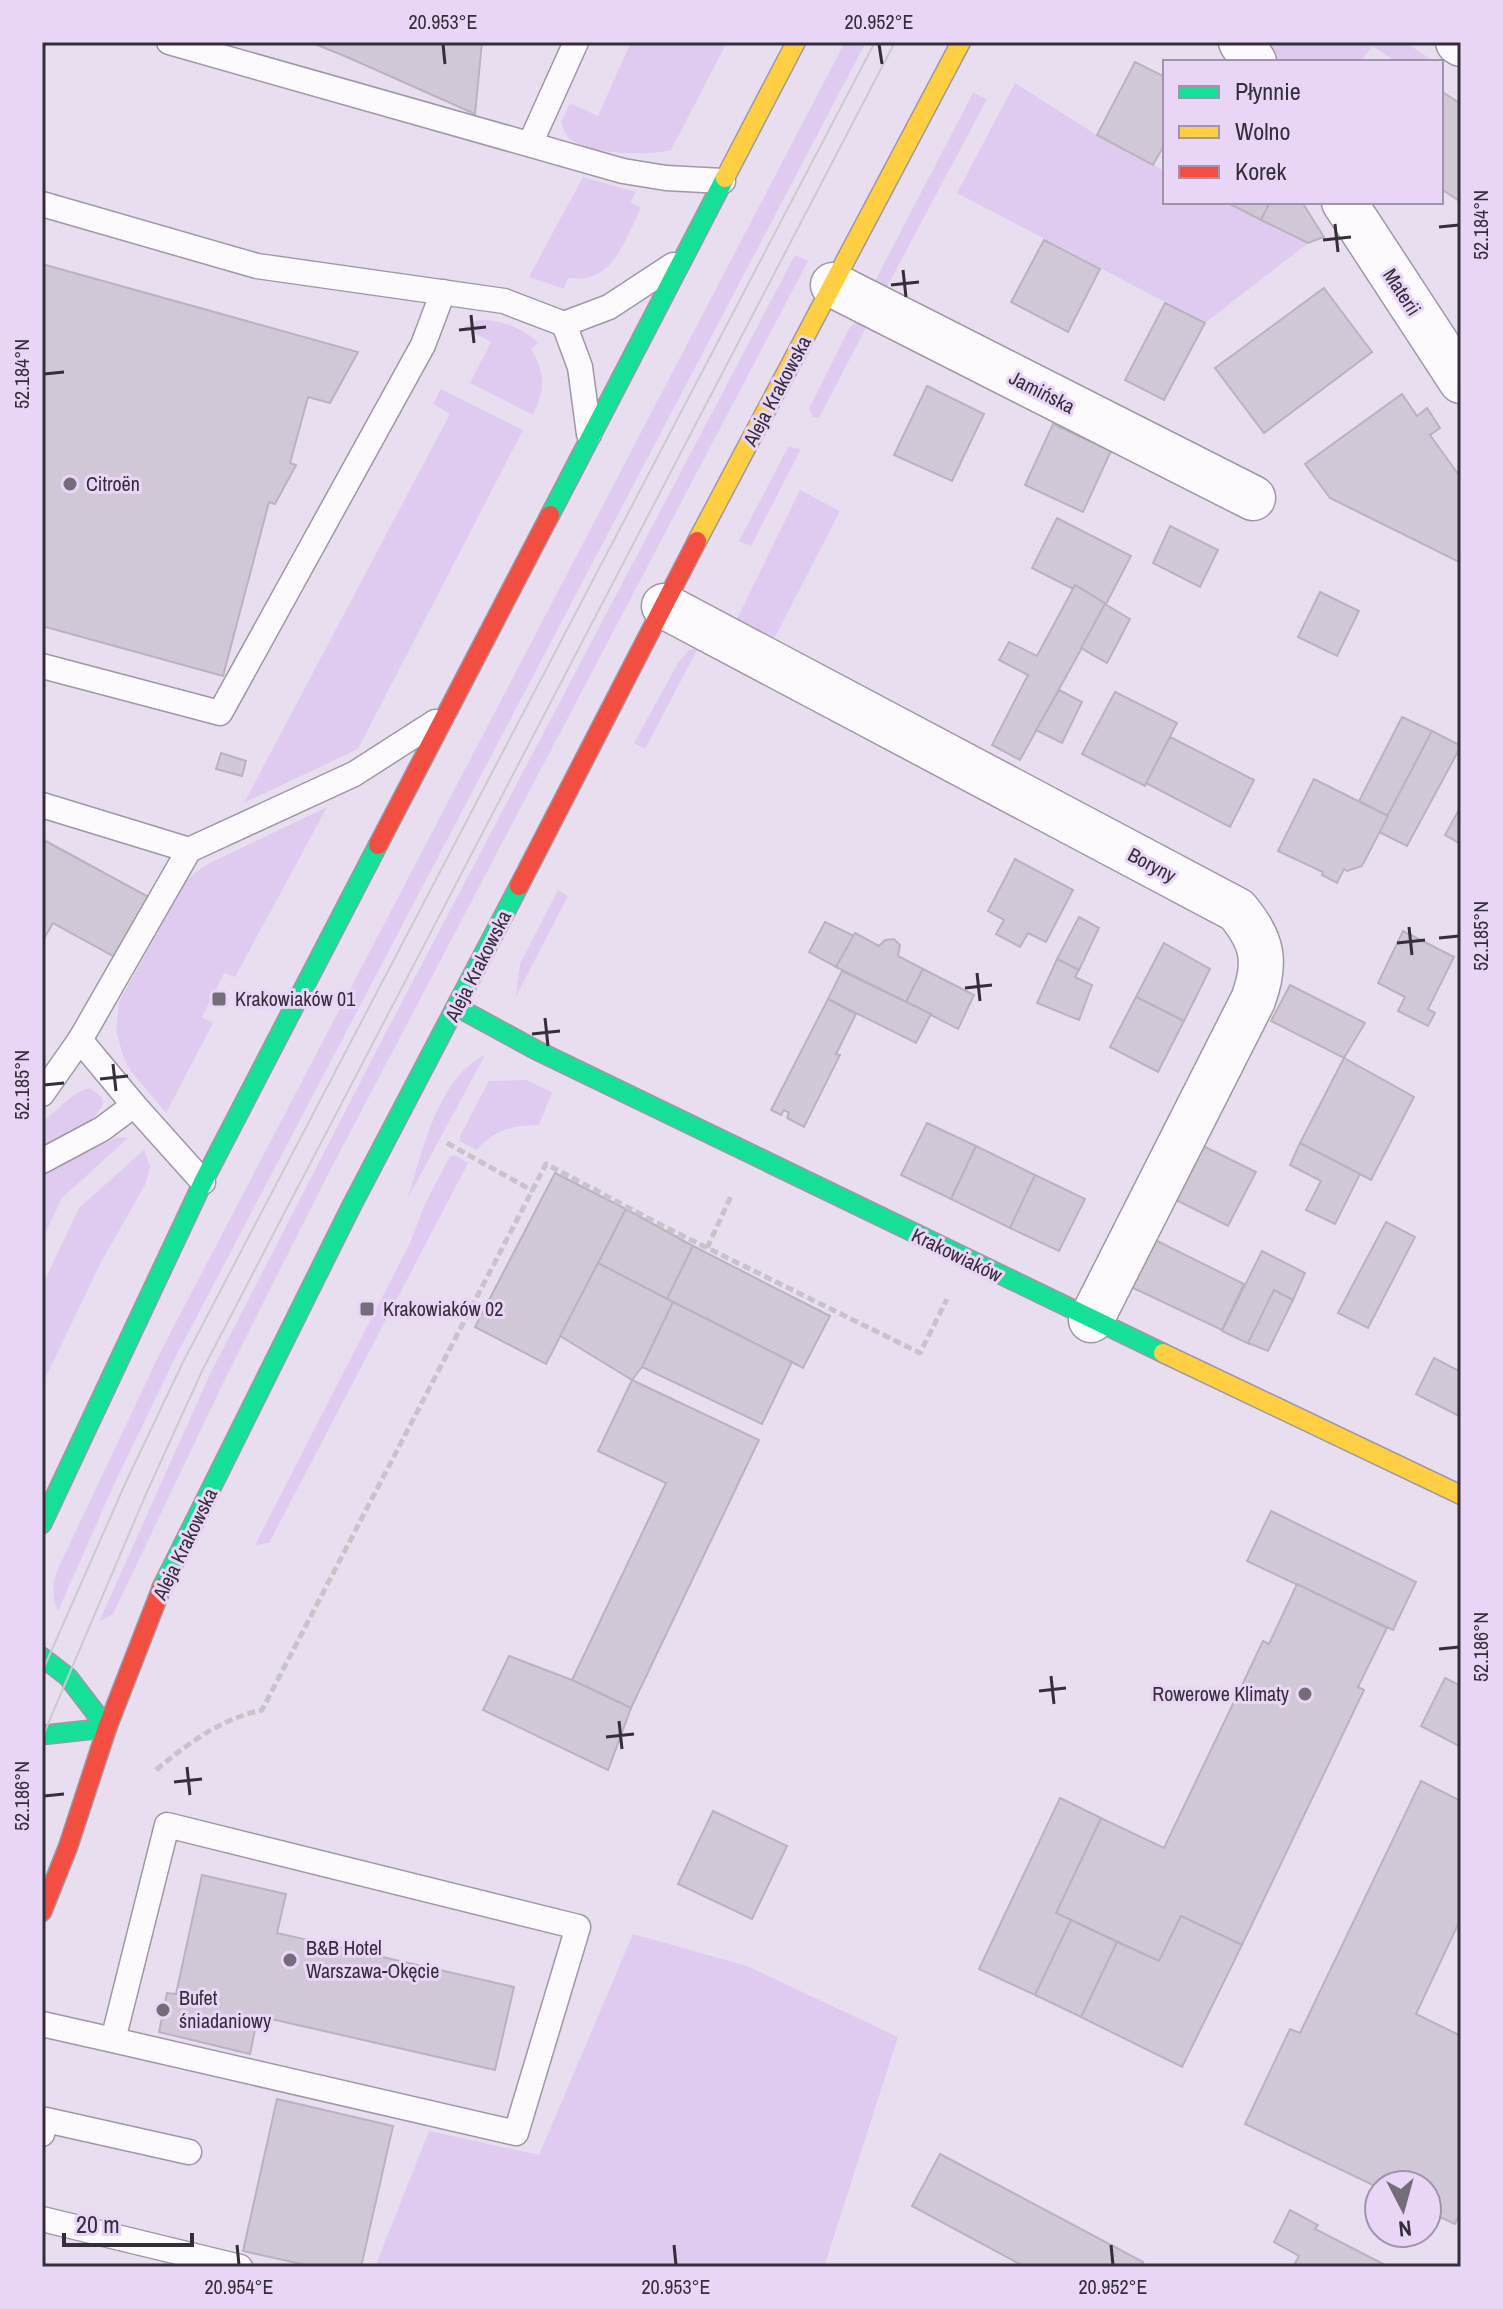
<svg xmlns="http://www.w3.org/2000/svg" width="1503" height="2309" viewBox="0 0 1503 2309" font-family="'Archivo Narrow',sans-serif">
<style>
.green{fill:#e0cbf0}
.building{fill:#d0c8d6;stroke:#bab2c0;stroke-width:2}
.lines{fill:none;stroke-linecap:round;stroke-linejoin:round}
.lane-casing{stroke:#9f97a5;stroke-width:27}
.street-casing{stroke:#9f97a5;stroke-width:47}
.fast-casing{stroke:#9f97a5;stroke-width:21}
.slow-casing{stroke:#9f97a5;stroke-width:21}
.jam-casing{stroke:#9f97a5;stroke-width:21}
.path{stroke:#c8c3ca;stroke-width:5;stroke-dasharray:8 4;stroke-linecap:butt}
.lane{stroke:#fcfafd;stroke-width:24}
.street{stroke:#fcfafd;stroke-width:44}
.fast{stroke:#16e098;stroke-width:18}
.slow{stroke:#ffcf43;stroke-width:18}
.jam{stroke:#f24e42;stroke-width:18}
.tram{stroke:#cbc9cd;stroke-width:2}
.ticks{fill:none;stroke:#352e3a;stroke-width:3}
.poi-dot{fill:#746c79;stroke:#e9d6f7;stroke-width:3}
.labels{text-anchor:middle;stroke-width:6;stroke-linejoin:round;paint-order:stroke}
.street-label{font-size:20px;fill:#352e3a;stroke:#e9d6f7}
.poi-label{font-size:20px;fill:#352e3a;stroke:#e9d6f7;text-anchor:start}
.neatline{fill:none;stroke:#352e3a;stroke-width:3}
.ticks-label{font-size:20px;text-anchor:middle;fill:#352e3a}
</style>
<rect width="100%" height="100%" fill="#e8deef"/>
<g class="green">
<path d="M631,42H727L671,150C646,156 592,155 570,139C565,135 563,128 561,122L570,103L598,116Z"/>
<path d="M845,42H866L175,1358L116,1480L58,1611C52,1598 52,1587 56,1573L160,1353Z"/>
<path d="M1260,42H1405L1435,62H1397L1372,46L1361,62H1272Z"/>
<path d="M1015,83L1097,135L1165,171V202H1226L1308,243L1205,323L957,193Z"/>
<path d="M973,93L987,99L882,296L875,287L876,279Z"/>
<path d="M583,177L636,192L630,202L641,208C624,241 613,285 568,278L564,289L529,277Z"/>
<path d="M795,255L808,261L324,1182L225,1379L113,1614L99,1622L210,1374L384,1036Z"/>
<path d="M479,320C499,319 524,328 538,343L531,349C546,373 545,390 533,415L470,383L491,342L463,327Z"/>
<path d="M870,320L819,418L813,417L809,409L850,327L857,321Z"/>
<path d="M441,389L523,430L358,749L244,803L450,414L433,404Z"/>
<path d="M788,447L801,449L751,546L739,541Z"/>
<path d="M800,490L840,511L776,635L767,644L735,623Z"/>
<path d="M698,648L645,749L634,743L678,663L689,650Z"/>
<path d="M327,807L235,977L224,973L202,1017L213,1023L166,1113L131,1071L124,1059L116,1031L119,1002L188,878L208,864Z"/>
<path d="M558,890L568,896L516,996L520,964Z"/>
<path d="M485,1055L408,1198C422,1153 438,1077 485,1055Z"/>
<path d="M526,1080L552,1092L539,1125C514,1125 493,1130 477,1150L461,1142L460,1136L489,1081Z"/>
<path d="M90,1088L102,1097L103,1104C92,1126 65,1139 42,1145V1123C56,1111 72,1092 90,1088Z"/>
<path d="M118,1137L128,1138L62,1198L42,1240V1174Z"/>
<path d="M144,1150L150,1166L146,1183L101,1262L42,1385V1286L79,1208Z"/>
<path d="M455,1155L468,1163L269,1543L255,1545L410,1243L424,1206L450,1156Z"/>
<path d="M633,1934L747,1966L898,2037L824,2267H375L429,2131L539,2155Z"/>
</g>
<g class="building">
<path d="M310,42H482L475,114L347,57Z"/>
<path d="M1135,62L1165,77V148L1163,147L1153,165L1097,135Z"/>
<path d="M1441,91L1461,104V202L1441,189Z"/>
<path d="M1226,202H1270L1261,220Z"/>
<path d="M1270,202H1302L1324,237L1308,243L1261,220Z"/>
<path d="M1044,240L1100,269L1068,332L1011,302Z"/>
<path d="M42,264L358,352L330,403L308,397L290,463L296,465L275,504L269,502L223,676L42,626Z"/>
<path d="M1324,288L1372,352L1264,433L1215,368Z"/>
<path d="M1165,303L1205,323L1164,400L1125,380Z"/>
<path d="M927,386L984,414L952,481L894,455Z"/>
<path d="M1402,394L1417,416L1427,408L1440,428L1430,435L1461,478V563L1330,498L1305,464Z"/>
<path d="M1053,424L1111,451L1083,512L1025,485Z"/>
<path d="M1057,518L1131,556L1106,604L1075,585L1073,589L1032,568Z"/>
<path d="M1170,526L1218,550L1200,587L1153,563Z"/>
<path d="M1075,585L1106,604L1020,760L992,745L1028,675L999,660L1009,642L1037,656Z"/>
<path d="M1320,592L1359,611L1337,656L1298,637Z"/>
<path d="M1105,604L1130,619L1107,663L1081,648Z"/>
<path d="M1059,690L1082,702L1062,743L1036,730Z"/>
<path d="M1115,692L1177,723L1145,786L1082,754Z"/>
<path d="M1402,717L1432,731L1388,816L1359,801Z"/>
<path d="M1432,731L1461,746L1407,846L1379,832Z"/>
<path d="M1170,737L1254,780L1230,827L1146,783Z"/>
<path d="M221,753L246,761L242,776L216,769Z"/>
<path d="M1314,779L1388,816L1362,866L1347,871L1344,869L1337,883L1322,875L1323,872L1278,851Z"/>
<path d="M1461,806V844L1445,835Z"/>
<path d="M42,839L154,900L120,960L53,923L42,942Z"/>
<path d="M1015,859L1073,890L1046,942L1028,933L1020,947L996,934L1004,920L988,911Z"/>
<path d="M1079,917L1099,928L1079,970L1057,959Z"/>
<path d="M825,922L854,936L836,967L809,952Z"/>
<path d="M1403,931L1454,957L1428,1009L1435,1013L1428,1026L1398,1011L1405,997L1378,983Z"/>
<path d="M855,933L879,946L885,940L894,939L900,945L898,956L923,969L906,1002L836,967Z"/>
<path d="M1164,943L1210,969L1184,1021L1136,997Z"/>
<path d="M1057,959L1079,970L1075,977L1092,985L1079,1020L1037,1003Z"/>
<path d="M923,969L974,995L958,1029L906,1002Z"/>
<path d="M842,971L931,1014L916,1043L828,999Z"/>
<path d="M1290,985L1365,1023L1344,1058L1271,1021Z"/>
<path d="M1136,997L1184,1021L1158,1072L1110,1047Z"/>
<path d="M828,999L856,1014L836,1054L840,1055L804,1127L787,1118L789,1113L784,1110L781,1115L771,1110Z"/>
<path d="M1344,1058L1414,1097L1371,1180L1300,1143Z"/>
<path d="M927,1123L976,1146L951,1199L901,1175Z"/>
<path d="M1300,1143L1360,1174L1335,1224L1306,1210L1321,1181L1290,1165Z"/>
<path d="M976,1146L1035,1175L1010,1228L951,1199Z"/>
<path d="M1203,1146L1256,1172L1228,1226L1176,1200Z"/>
<path d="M555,1173L626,1209L546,1364L475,1327Z"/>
<path d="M1035,1175L1085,1199L1059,1251L1010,1228Z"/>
<path d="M626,1209L693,1246L667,1299L598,1263Z"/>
<path d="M1386,1222L1415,1237L1368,1328L1338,1313Z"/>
<path d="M1153,1239L1244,1284L1222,1330L1129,1286Z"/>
<path d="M693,1246L830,1316L803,1368L667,1299Z"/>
<path d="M1262,1251L1305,1273L1293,1300L1274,1290L1249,1344L1222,1331Z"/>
<path d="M598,1263L673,1302L642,1367L632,1380L560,1336Z"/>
<path d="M1274,1290L1293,1300L1268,1351L1248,1343Z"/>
<path d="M673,1302L792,1362L762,1424L642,1367Z"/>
<path d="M1434,1358L1461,1372V1417L1416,1394Z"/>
<path d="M632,1380L759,1440L631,1708L572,1680L666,1483L598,1451Z"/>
<path d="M1271,1511L1416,1582L1393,1630L1247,1561Z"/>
<path d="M1297,1584L1387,1628L1358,1687L1364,1690L1242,1945L1181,1916L1159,1961L1056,1913L1101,1818L1164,1848L1263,1641L1269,1644Z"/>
<path d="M509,1656L572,1680L631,1708L608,1770L483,1710Z"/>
<path d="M1445,1678L1461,1686V1747L1421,1726Z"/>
<path d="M1421,1781L1461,1801V1918L1416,2014L1461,2036V2211L1455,2224L1427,2211V2185H1379V2188L1245,2124L1290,2029L1300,2033Z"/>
<path d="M1060,1798L1101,1818L1056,1913L1071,1920L1035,1995L979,1969Z"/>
<path d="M713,1811L787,1846L752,1919L678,1884Z"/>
<path d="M202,1875L286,1894L277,1933L514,1987L495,2070L258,2016L250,2054L159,2032L167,1993L176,1994Z"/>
<path d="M1181,1916L1242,1945L1182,2067L1081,2017L1117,1942L1159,1961Z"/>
<path d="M1071,1920L1117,1942L1081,2017L1035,1995Z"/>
<path d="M277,2099L393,2126L361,2267H315L243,2251Z"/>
<path d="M940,2154L1143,2262L1141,2267H1025L912,2206Z"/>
<path d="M1290,2210L1318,2225L1315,2229L1389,2267H1293L1299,2256L1274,2242Z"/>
</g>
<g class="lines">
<g class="lane-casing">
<g id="lane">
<path d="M169,42L623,171L666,178L723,181"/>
<path d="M530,144L576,42"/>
<path d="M42,204L257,266L504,301L564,324L609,307L673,265"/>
<path d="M564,324L580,367L589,434"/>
<path d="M42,666L220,713L423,345L443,292"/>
<path d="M42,805L189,850"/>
<path d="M80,1040L134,1105L203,1182"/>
<path d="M42,1094L80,1040L189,850L354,774L435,722"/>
<path d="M42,1161L102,1129L134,1105"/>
<path d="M42,2024L113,2040L516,2133L578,1927L167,1825L113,2040"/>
<path d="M42,2134L46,2120L189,2152"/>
<path d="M42,2219L240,2267"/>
</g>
</g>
<g class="street-casing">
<g id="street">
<path d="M1241,42L1254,62"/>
<path d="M1458,42L1461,44"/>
<path d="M1344,202L1461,381"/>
<path d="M833,285L1253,498"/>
<path d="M664,606L1237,910C1263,941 1267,962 1253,1000L1091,1320"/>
</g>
</g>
<g class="fast-casing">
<g id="fast">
<path d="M550,515L725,178"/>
<path d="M457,1007L536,1050L1163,1353"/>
<path d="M42,1524L203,1182L378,845"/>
<path d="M162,1587L351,1207L519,886"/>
<path d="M42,1657L68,1677L107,1728"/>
<path d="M42,1735L107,1728"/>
</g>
</g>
<g class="slow-casing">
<g id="slow">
<path d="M725,178L796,42"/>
<path d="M697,541L961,42"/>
<path d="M1163,1353L1461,1495"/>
</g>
</g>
<g class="jam-casing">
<g id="jam">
<path d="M378,845L550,515"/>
<path d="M519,886L697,541"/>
<path d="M42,1912L68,1847L107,1728L162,1587"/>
</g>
</g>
<g class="path">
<path d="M447,1143L533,1191"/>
<path d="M707,1248L732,1194"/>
<path d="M156,1770C190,1742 219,1720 262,1710L546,1164L663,1226L920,1353L947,1299"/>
</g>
<use href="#lane" class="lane"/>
<use href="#street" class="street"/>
<use href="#fast" class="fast"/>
<use href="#slow" class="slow"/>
<use href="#jam" class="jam"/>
<g class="tram">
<path d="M42,1672L125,1484L183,1362L875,42"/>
<path d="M42,1738L146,1494L202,1371L895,42"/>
</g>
</g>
<path class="ticks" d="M443,44L445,64M879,44L882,64M1335,224L1338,252M1439,227L1459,225M1323,240L1351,237M903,270L906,297M891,285L919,282M471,315L474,343M459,330L486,327M44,374L64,372M1409,927L1412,955M1439,938L1459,936M1397,943L1425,940M977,973L980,1001M965,988L992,985M545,1018L548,1046M532,1034L560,1031M113,1064L116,1091M100,1079L128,1076M44,1085L64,1083M1439,1649L1459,1647M1051,1676L1054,1704M1039,1691L1066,1688M619,1721L622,1749M606,1737L634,1734M187,1767L190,1795M174,1782L202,1779M44,1796L64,1794M237,2245L239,2265M674,2245L676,2265M1111,2245L1113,2265"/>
<g class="poi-dot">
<circle cx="70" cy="484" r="8"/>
<rect x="211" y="991" width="16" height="16" rx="4"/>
<rect x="359" y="1301" width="16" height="16" rx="4"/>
<circle cx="1305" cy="1694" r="8"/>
<circle cx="290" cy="1960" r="8"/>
<circle cx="163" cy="2010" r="8"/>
</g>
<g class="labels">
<g class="street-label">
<text transform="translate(1402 292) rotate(57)" y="7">Materii</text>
<text transform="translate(777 391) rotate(-62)" y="7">Aleja Krakowska</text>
<text transform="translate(1042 392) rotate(27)" y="7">Jamińska</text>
<text transform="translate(1152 865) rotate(28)" y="7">Boryny</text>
<text transform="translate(478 966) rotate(-63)" y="7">Aleja Krakowska</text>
<text transform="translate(957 1255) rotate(26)" y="7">Krakowiaków</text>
<text transform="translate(185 1544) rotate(-64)" y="7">Aleja Krakowska</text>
</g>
<g class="poi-label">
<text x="86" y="491">Citroën</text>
<text x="235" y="1006">Krakowiaków 01</text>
<text x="383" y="1316">Krakowiaków 02</text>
<text x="1289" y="1701" text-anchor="end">Rowerowe Klimaty</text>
<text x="306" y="1955">B&amp;B Hotel<tspan x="306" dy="23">Warszawa-Okęcie</tspan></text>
<text x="179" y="2005">Bufet<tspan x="179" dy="23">śniadaniowy</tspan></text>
</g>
</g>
<rect width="1503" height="2309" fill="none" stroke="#e9d6f7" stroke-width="88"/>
<rect x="1163" y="60" width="280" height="144" fill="#e9d6f7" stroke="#a193ab" stroke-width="2"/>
<rect x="1179" y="86" width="40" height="12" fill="#16e098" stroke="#a193ab" stroke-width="2"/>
<text x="1235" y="100" font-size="24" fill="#352e3a">Płynnie</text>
<rect x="1179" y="126" width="40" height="12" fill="#ffcf43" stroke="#a193ab" stroke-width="2"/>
<text x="1235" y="140" font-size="24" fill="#352e3a">Wolno</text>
<rect x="1179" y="166" width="40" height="12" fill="#f24e42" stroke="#a193ab" stroke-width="2"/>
<text x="1235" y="180" font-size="24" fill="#352e3a">Korek</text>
<g transform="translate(1403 2209) rotate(174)"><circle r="38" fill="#e9d6f7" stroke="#a193ab" stroke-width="2"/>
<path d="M0-6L14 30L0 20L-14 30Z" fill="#746c79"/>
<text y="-12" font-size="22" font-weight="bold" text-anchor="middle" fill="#352e3a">N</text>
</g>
<path d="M64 2233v12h128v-12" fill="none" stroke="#352e3a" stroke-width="4"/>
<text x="76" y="2233" font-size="24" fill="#352e3a" stroke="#e9d6f7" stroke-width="6" paint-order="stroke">20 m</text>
<rect x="44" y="44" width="1415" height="2221" class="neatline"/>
<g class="ticks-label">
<text x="443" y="29">20.953°E</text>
<text x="879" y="29">20.952°E</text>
<text transform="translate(1481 225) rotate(-90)" y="7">52.184°N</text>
<text transform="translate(22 374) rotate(-90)" y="7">52.184°N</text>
<text transform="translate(1481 936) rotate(-90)" y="7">52.185°N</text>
<text transform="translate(22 1085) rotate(-90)" y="7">52.185°N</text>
<text transform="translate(1481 1647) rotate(-90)" y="7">52.186°N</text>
<text transform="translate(22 1796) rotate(-90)" y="7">52.186°N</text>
<text x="239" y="2294">20.954°E</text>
<text x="676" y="2294">20.953°E</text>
<text x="1113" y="2294">20.952°E</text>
</g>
</svg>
